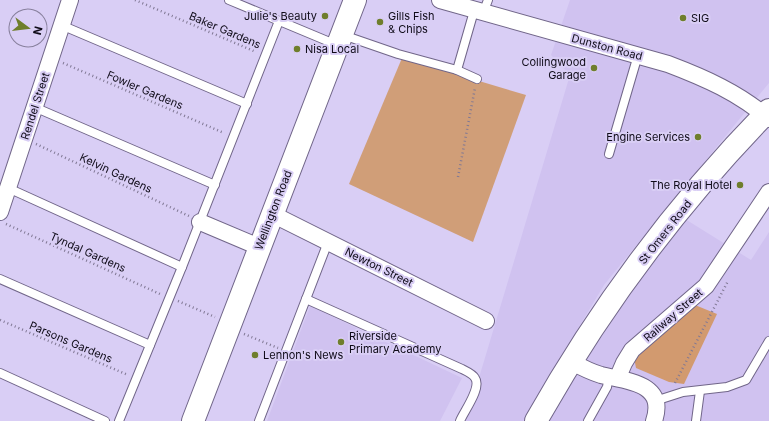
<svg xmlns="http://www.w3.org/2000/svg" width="769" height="421" viewBox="0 0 769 421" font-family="Inter,sans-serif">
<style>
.built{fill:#d0c2f0}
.green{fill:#d09e78}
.forest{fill:#d29a6f}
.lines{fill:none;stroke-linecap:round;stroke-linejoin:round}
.lane-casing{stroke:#716689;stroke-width:10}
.street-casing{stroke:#716689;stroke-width:18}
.secondary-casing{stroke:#716689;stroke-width:24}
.primary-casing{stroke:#716689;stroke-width:24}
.path{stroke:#807894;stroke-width:2.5;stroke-dasharray:1 3;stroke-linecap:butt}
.lane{stroke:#fff;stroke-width:8}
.street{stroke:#fff;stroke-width:16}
.secondary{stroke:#fff;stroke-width:22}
.primary{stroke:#fff;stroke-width:22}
.poi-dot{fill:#6f7e2c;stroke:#d9cef5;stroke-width:1.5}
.labels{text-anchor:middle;stroke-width:4;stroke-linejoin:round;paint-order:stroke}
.poi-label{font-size:11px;fill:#0f0b18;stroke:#d9cef5;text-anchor:start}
.street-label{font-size:11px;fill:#0f0b18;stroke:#d9cef5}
</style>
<rect width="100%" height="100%" fill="#d9cef5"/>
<g class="built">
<path d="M570,0H769V83L604,285L523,421H466L570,75L551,55Z"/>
<path d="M685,219L751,260L769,232V421H542L562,390L592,351L667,240Z"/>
<path d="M310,306L462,378L440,421H267Z"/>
</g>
<path class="green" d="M402,58L526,95L473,242L349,184Z"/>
<path class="forest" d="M695,305L717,314L684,384L669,382L636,368L634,357Z"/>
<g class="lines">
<g class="lane-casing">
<g id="lane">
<path d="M229,0L337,45"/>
<path d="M483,13L488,0"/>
<path d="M61,25L247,104"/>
<path d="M343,35L398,54L457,70L477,79"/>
<path d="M457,70L474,11"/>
<path d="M34,107L215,185"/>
<path d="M609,154L638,55"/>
<path d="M8,188L182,267"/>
<path d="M0,279L150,345"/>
<path d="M306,299L462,369C466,371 473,374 475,378C482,388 464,411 460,421"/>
<path d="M0,373L105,421"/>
<path d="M655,401L683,392L727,387L746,380L769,341"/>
<path d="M119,421L182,267L279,21"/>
<path d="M259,421L328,242"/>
<path d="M588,421L607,387L609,376"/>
<path d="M696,421L700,391"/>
</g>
</g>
<g class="street-casing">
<g id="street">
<path d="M440,0L668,64C705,78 739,93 769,119"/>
<path d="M0,212L70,0"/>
<path d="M272,214L486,321"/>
<path d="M200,222L259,247"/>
<path d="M572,362C581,367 591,372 601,375C625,381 667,382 654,421"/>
<path d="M618,377L624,363L632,350L706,286L769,192"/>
</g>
</g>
<g class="secondary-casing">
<path id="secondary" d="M193,421L355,0"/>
</g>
<g class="primary-casing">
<path id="primary" d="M536,421C599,309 679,202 769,110"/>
</g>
<g class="path">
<path d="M135,0L256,52"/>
<path d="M63,63L224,133"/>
<path d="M36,144L189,216"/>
<path d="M458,177L475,88"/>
<path d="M6,224L160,294"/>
<path d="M178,301L215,317"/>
<path d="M0,320L128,375"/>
<path d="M244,334L278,348"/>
<path d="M675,383L728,281"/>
</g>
<use href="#lane" class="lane"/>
<use href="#street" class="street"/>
<use href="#secondary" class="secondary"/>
<use href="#primary" class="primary"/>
</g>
<g class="poi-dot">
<circle cx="325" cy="16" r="4"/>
<circle cx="683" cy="18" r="4"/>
<circle cx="380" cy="22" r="4"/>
<circle cx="297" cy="49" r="4"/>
<circle cx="594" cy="68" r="4"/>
<circle cx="698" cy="137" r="4"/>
<circle cx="740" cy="185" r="4"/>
<circle cx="341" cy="342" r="4"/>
<circle cx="255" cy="355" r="4"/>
</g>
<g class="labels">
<g class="poi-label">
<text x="317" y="20" text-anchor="end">Julie's Beauty</text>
<text x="388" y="20">Gills Fish<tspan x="388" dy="13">&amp; Chips</tspan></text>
<text x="691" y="22">SIG</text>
<text x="305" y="53">Nisa Local</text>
<text x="586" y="66" text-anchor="end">Collingwood<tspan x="586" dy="13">Garage</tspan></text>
<text x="690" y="141" text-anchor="end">Engine Services</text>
<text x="732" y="189" text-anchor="end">The Royal Hotel</text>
<text x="349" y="340">Riverside<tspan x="349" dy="13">Primary Academy</tspan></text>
<text x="263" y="359">Lennon's News</text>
</g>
<g class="street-label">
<text transform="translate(225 30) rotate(23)" y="4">Baker Gardens</text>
<text transform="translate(607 47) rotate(15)" y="4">Dunston Road</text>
<text transform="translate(145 90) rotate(23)" y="4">Fowler Gardens</text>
<text transform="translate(35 106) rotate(-72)" y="4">Rendel Street</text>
<text transform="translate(116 173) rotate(25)" y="4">Kelvin Gardens</text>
<text transform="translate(273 210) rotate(-69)" y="4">Wellington Road</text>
<text transform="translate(665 232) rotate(-52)" y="4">St Omers Road</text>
<text transform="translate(88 252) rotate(24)" y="4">Tyndal Gardens</text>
<text transform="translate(379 267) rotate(26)" y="4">Newton Street</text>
<text transform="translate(673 315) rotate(-41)" y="4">Railway Street</text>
<text transform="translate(71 342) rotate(23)" y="4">Parsons Gardens</text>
</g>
</g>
<g transform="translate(28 28) rotate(105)"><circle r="19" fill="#d9cef5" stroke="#88809d"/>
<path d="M0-3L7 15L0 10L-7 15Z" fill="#6f7e2c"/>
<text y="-6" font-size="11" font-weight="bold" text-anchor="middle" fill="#0f0b18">N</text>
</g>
</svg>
